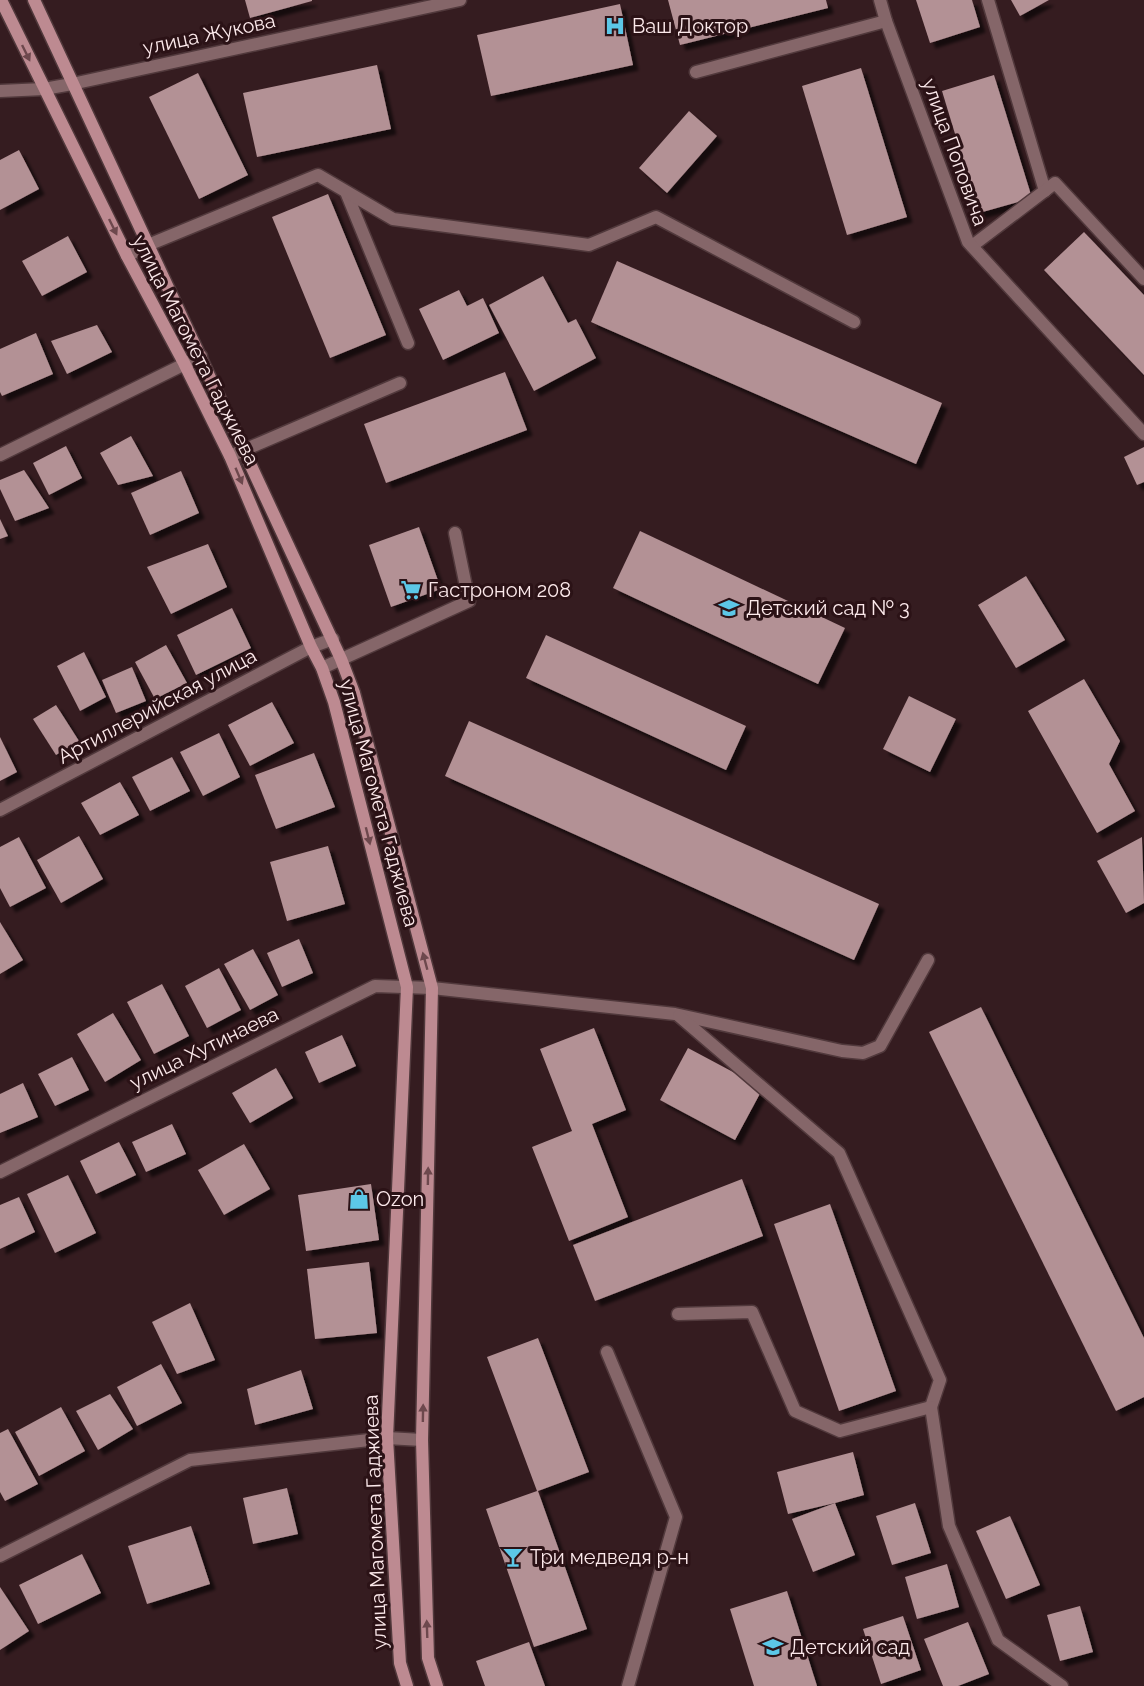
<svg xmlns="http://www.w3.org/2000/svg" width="1144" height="1686" viewBox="0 0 1144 1686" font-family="Raleway,sans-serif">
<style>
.building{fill:#b39195;filter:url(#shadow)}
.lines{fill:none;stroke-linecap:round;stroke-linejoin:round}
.lane-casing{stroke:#51393c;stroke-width:15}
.street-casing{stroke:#51393c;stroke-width:15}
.secondary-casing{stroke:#51393c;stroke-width:15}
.lane{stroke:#856669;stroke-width:12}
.street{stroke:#856669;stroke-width:12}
.secondary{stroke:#bd8a91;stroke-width:12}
.oneway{fill:#6d484d}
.labels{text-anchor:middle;stroke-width:6;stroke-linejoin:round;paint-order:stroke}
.poi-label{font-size:20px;fill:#fce9eb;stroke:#2b1216;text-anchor:start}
.street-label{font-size:20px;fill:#fce9eb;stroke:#2b1216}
</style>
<defs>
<filter id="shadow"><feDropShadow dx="5.5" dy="5.5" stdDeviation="1.5" flood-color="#0009"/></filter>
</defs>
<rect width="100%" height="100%" fill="#351c20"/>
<g class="building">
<path d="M245,0H312V1L250,18Z"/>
<path d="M668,0H826L828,8L680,45Z"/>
<path d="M916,0H972L980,27L930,43Z"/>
<path d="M1011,0H1049L1020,16Z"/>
<path d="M620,4L633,65L491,96L477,35Z"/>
<path d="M377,65L391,129L257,157L243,93Z"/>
<path d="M861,68L907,217L847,235L802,86Z"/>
<path d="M198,73L248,175L199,199L149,97Z"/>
<path d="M994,75L1032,198L979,213L942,91Z"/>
<path d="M689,111L717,136L667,193L639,168Z"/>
<path d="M19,150L39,189L0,210V160Z"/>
<path d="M328,194L386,335L330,358L272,217Z"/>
<path d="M1084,232L1144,295V375L1044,270Z"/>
<path d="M68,236L87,272L42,296L22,261Z"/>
<path d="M617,261L942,403L916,464L591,322Z"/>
<path d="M543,276L568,323L576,319L596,358L534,391L489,305Z"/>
<path d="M459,290L467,306L483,298L499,333L443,360L419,309Z"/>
<path d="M97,325L112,352L67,374L51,341Z"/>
<path d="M36,333L53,374L2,396L0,392V349Z"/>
<path d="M505,372L527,430L386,483L364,424Z"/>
<path d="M131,436L153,476L118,485L100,453Z"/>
<path d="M66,446L82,478L49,495L33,463Z"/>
<path d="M1144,447V482L1137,485L1124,457Z"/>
<path d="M24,470L49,508L15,521L0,489V480Z"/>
<path d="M181,471L199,513L150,535L131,493Z"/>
<path d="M0,519L8,536L0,539Z"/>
<path d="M419,527L441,589L391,607L369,545Z"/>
<path d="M640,531L845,628L818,684L613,588Z"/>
<path d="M208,544L227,587L171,614L147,567Z"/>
<path d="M1026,576L1065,640L1016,668L978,605Z"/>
<path d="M232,608L251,648L196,675L177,635Z"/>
<path d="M546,635L746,726L726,770L526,678Z"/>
<path d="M166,645L187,683L155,699L135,662Z"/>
<path d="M84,652L106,697L80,711L57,666Z"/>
<path d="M132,667L146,701L116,713L102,680Z"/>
<path d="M1084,679L1120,741L1109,764L1135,811L1097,833L1028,711Z"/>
<path d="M909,696L956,719L930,772L883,749Z"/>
<path d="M272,702L294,743L250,766L228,725Z"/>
<path d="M56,705L79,741L56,755L33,719Z"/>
<path d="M469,721L879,904L854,960L445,776Z"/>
<path d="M219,733L240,777L203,796L180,752Z"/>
<path d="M0,737L17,772L0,781Z"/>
<path d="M314,753L335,807L276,829L255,775Z"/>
<path d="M172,757L190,791L150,811L132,777Z"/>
<path d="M120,782L139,815L100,835L81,803Z"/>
<path d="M79,836L103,879L61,903L37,860Z"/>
<path d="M19,837L46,888L10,907L0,888V847Z"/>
<path d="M1142,837L1144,903L1126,913L1097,861Z"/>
<path d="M328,846L345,904L287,921L270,862Z"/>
<path d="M0,922L23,960L0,974Z"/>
<path d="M299,939L313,973L282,987L267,953Z"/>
<path d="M253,949L278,995L250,1010L224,964Z"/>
<path d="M219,968L241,1010L207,1028L185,986Z"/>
<path d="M162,984L189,1036L154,1054L127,1002Z"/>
<path d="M981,1007L1144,1338V1397L1116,1411L929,1032Z"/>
<path d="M113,1013L141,1060L105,1082L77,1034Z"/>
<path d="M594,1028L626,1110L592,1124L628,1217L569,1241L532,1147L572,1131L540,1049Z"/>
<path d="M342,1035L356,1066L319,1083L305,1052Z"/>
<path d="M688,1048L763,1088L735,1140L660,1100Z"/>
<path d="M72,1057L89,1090L55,1106L38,1074Z"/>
<path d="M276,1068L293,1098L250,1123L232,1093Z"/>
<path d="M23,1083L38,1117L0,1133V1094Z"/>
<path d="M172,1124L186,1154L146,1172L132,1142Z"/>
<path d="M119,1142L136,1175L96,1194L80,1161Z"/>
<path d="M244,1144L270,1189L224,1215L198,1170Z"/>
<path d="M68,1175L96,1233L55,1253L27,1194Z"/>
<path d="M742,1179L763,1236L595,1301L573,1245Z"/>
<path d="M371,1184L379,1240L306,1251L298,1195Z"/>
<path d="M19,1197L35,1232L0,1249V1205Z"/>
<path d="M830,1204L896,1391L839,1411L774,1224Z"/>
<path d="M369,1262L377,1333L315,1339L307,1269Z"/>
<path d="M190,1303L215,1360L177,1374L152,1322Z"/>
<path d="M538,1338L589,1472L538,1491L587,1629L534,1647L486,1509L537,1491L487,1357Z"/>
<path d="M161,1364L182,1403L137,1426L117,1387Z"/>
<path d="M301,1370L313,1409L255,1425L247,1389Z"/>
<path d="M110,1394L133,1429L98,1450L76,1411Z"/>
<path d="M61,1407L85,1451L39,1476L15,1432Z"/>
<path d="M8,1429L38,1484L5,1501L0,1492V1433Z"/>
<path d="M853,1452L864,1495L835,1503L855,1555L813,1572L792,1519L835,1503L788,1514L777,1472Z"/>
<path d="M287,1488L298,1534L253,1544L243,1498Z"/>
<path d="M915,1503L931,1553L892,1565L876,1516Z"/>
<path d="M1010,1516L1040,1585L1006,1599L976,1531Z"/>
<path d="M191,1526L210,1584L147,1604L128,1546Z"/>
<path d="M82,1554L101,1593L38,1624L19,1585Z"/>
<path d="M947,1564L959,1607L917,1619L905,1577Z"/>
<path d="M0,1587L29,1631L0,1650Z"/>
<path d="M787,1591L817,1686H754L730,1609Z"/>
<path d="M1080,1606L1093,1652L1060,1661L1047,1615Z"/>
<path d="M903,1616L921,1670L881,1684L863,1629Z"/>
<path d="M968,1622L989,1674L958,1686H943L924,1639Z"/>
<path d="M529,1642L545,1686H485L476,1661Z"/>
</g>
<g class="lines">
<g class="lane-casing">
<g id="lane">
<path d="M988,0L1045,191"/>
<path d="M696,72L886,21"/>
<path d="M346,192L408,343"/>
<path d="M972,246L1055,183L1144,279"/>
<path d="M127,256L148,245L318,175L393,219L589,245L656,217L854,322"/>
<path d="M230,456L400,383"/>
<path d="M322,668L469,601L455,533"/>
<path d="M432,988L675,1014L842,1051L863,1053L880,1046L928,960"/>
<path d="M679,1016L839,1153L940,1380L931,1407"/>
<path d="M678,1314L752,1312L795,1411L840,1431L931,1407L949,1526L998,1640L1062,1686"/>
<path d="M607,1352L676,1517L628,1686"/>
</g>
</g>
<g class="street-casing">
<g id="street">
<path d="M880,0L886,21L968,242L1144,434"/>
<path d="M0,91L44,89L72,84L460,0"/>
<path d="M0,455L201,356"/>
<path d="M0,810L311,647L333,639"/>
<path d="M0,1172L375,986L432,988"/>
<path d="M0,1556L190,1460L387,1438L422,1440"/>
</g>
</g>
<g class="secondary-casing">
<g id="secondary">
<path d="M1,0L127,256L184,363L230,456L311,647L322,668L334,702L407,987L387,1438L400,1663L407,1686"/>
<path d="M34,0L341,659L354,693L432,988L422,1440L428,1658L437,1686"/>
</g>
</g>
<use href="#lane" class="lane"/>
<use href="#street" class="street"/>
<use href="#secondary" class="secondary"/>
</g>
<defs><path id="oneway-solid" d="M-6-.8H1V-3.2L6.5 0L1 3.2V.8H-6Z" transform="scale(1.5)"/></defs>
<g class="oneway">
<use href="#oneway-solid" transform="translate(26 53) rotate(64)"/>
<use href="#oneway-solid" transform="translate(113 227) rotate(64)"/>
<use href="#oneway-solid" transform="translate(239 476) rotate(67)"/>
<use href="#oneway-solid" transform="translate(368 836) rotate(76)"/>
<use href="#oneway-solid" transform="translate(425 961) rotate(-105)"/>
<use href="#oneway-solid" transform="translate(428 1176) rotate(-89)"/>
<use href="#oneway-solid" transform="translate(423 1413) rotate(-89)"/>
<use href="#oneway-solid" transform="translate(427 1629) rotate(-92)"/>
</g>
<defs>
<g id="hospital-bare" transform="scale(1.62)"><path d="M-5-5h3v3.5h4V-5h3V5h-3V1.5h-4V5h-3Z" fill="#5cc7e7" stroke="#2b1216" stroke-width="2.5" paint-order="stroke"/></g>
<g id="supermarket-bare" transform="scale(1.62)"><path d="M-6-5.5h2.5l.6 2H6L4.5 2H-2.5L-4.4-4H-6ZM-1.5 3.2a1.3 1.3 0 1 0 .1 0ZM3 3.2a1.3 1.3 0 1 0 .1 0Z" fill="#5cc7e7" stroke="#2b1216" stroke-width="2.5" paint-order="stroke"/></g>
<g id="school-bare" transform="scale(1.62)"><path d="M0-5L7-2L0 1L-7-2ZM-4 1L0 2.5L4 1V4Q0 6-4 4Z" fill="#5cc7e7" stroke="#2b1216" stroke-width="2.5" paint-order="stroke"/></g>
<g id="shop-bare" transform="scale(1.62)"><path d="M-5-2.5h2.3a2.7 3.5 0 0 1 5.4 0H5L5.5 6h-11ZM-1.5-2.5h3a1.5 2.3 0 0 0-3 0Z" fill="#5cc7e7" stroke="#2b1216" stroke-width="2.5" paint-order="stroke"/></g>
<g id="bar-bare" transform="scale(1.62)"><path d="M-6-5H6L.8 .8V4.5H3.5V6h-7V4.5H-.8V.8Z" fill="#5cc7e7" stroke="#2b1216" stroke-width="2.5" paint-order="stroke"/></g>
</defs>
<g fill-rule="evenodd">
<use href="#hospital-bare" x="615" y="26"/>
<use href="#supermarket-bare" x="411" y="590"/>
<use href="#school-bare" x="729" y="608"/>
<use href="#shop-bare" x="359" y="1199"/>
<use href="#bar-bare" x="513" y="1557"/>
<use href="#school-bare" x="773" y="1647"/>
</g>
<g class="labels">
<g class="poi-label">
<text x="632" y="33">Ваш Доктор</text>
<text x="428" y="597">Гастроном 208</text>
<text x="746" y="615">Детский сад № 3</text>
<text x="376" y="1206">Ozon</text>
<text x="530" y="1564">Три медведя р-н</text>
<text x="790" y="1654">Детский сад</text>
</g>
<g class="street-label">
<text transform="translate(209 34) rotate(-12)" y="7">улица Жукова</text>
<text transform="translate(955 152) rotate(70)" y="7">улица Поповича</text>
<text transform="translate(196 350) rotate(63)" y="7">улица Магомета Гаджиева</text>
<text transform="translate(157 706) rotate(-28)" y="7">Артиллерийская улица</text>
<text transform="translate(379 803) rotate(75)" y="7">улица Магомета Гаджиева</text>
<text transform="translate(204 1048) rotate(-26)" y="7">улица Хутинаева</text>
<text transform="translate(375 1522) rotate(-92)" y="7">улица Магомета Гаджиева</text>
</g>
</g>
</svg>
